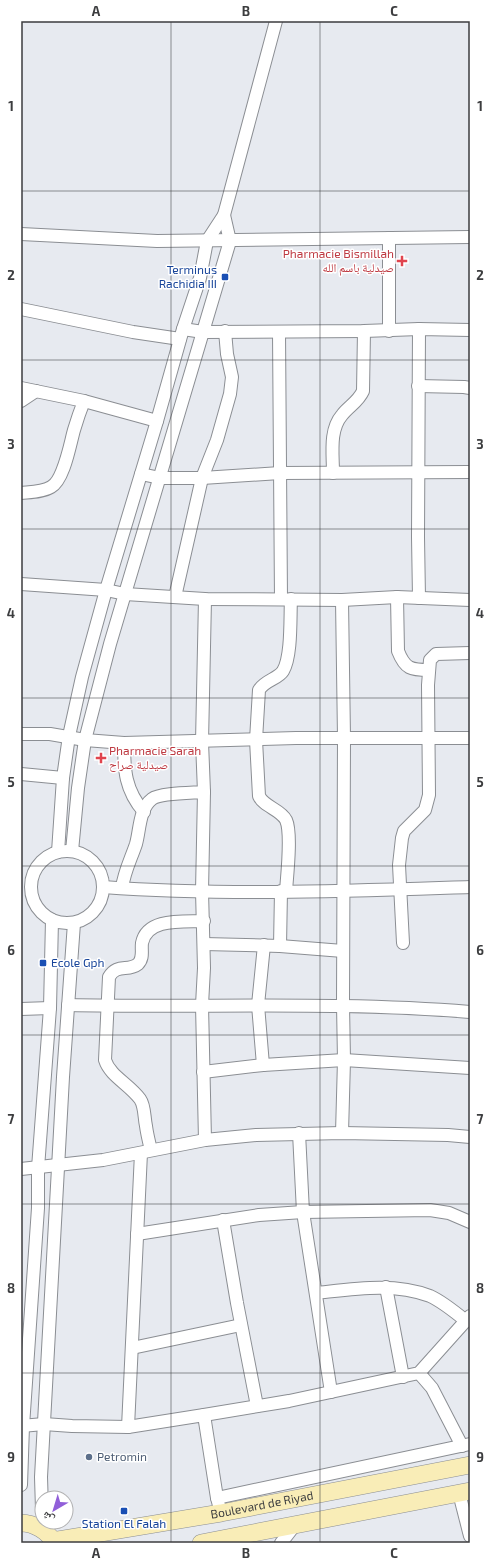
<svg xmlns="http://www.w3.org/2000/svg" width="491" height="1564" viewBox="0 0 491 1564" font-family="'Exo 2','Noto Naskh Arabic',sans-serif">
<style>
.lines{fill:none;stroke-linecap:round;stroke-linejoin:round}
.minor-casing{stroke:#8b8e93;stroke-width:14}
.secondary-casing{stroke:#8b8e93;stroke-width:18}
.minor{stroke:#fff;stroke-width:12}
.secondary{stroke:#f9edb7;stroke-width:17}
.grid{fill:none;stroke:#3c3d3f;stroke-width:1;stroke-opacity:0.55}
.health-dot{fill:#e0444e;stroke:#fff;stroke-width:1.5}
.transit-dot{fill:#1a4fb4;stroke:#fff;stroke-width:1.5}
.service-dot{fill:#5c6f8a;stroke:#fff;stroke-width:1.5}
.labels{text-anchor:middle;stroke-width:3;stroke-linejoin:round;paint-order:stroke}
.health-label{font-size:12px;fill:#be3a42;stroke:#fff;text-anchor:end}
.transit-label{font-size:12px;fill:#164399;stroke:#fff;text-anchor:end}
.service-label{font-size:12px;fill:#4e5e75;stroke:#fff;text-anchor:start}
.street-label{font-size:12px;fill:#3c3d3f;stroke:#fff}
.neatline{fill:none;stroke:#3c3d3f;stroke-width:1.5}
.grid-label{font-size:13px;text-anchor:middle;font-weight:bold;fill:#3c3d3f}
</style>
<rect width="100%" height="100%" fill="#e7eaf0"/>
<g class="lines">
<g class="minor-casing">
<g id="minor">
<path d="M21,234L157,241L470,237"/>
<path d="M389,238V331"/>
<path d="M21,309L133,332L180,339"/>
<path d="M183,329L203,332L364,331L419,329L470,330"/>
<path d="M279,332L281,599"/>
<path d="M418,386L464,387L470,388"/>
<path d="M21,388L84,401L157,421"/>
<path d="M21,401L36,391"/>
<path d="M333,473C333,454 329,430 342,415C349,406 358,402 363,391L364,331"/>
<path d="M141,474L160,478H202L280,473L470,472"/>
<path d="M21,493C31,492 43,492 51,487C64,480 70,444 74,430C77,420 80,411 84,401"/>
<path d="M21,584L106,590L125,594L205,599L342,600L397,597L470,600"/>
<path d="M175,597L202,478L217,440L230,394L232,377L227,354L225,331"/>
<path d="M397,597L398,651C405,669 411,670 429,670"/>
<path d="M419,598L418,537L419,329"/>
<path d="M21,734H50L85,740L124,743L296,738H470"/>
<path d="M124,743C124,770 125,790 144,812"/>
<path d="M21,774L63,778"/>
<circle cx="67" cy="887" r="36"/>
<path d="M72,851L78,788L85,740L110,644L230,241L224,215"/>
<path d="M58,852L63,778L69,736L82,677L106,590L157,421L183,329L200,278L207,241L224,215L276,21"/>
<path d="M103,887C225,896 348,891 470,887"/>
<path d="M122,888C124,872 131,859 136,844C140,830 139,809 152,799C160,793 193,793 204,792"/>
<path d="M286,891C287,876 292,833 286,820C280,809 264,807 259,796L256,740L259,690C265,680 278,679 283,671C292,656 290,617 291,599"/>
<path d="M403,943L399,865L402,838L404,831L425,810L429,795L428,685L430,660L436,654L470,653"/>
<path d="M204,944L280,946L343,951"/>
<path d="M280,946L281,891"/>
<path d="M68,1005C202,1008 336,1001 470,1012"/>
<path d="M21,1009L50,1008"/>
<path d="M263,1065L258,1005L264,945"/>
<path d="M203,1072L263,1065L344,1060L470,1068"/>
<path d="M299,1133L303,1212L331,1392"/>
<path d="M342,1133L344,1060L343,1005L344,738L342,600"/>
<path d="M205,1140L202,1005L204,968L202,891L204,792L202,742L205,599"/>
<path d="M151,1150C149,1142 147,1134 146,1126C144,1117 145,1106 140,1099C129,1084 110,1076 105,1060L109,977C117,963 128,972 138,964C144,958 141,951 142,943C147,917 184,922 204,921"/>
<path d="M21,1169L103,1160L205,1140L256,1135L342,1133L448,1135L470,1137"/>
<path d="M223,1220L237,1303L257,1406"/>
<path d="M137,1234L259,1215L303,1212L430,1210L449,1213L470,1222"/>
<path d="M386,1287L403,1377"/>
<path d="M316,1293C353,1289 394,1282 430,1296C443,1302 455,1312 466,1321"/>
<path d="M132,1348L241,1325"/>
<path d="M419,1373L432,1388L462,1446"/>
<path d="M204,1415L289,1401L419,1373L470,1316"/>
<path d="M21,1426L44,1424L72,1426L128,1427L204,1415L217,1498L221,1513"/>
<path d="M128,1427L141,1153"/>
<path d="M21,1485L23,1426L38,1208V1168L50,1008L52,920"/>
<path d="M459,1493L470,1536"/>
<path d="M217,1498L470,1444"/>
<path d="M42,1509L41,1477L63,1077L74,923"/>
<path d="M281,1543L295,1525"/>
</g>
</g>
<g class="secondary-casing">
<g id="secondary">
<path d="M21,1523C34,1523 48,1531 54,1543"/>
<path id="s1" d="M52,1541L221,1513L470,1465"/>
<path d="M201,1543L470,1491"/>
</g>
</g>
<use href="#minor" class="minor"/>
<use href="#secondary" class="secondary"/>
</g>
<path class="grid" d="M171,21V1543M320,21V1543M21,191H470M21,360H470M21,529H470M21,698H470M21,866H470M21,1035H470M21,1204H470M21,1373H470"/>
<g class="health-dot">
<path d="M400 255h4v4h4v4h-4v4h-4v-4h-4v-4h4z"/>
<path d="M99 752h4v4h4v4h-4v4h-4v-4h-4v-4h4z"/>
</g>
<g class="transit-dot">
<rect x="221" y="273" width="8" height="8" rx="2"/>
<rect x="39" y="959" width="8" height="8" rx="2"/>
<rect x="120" y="1507" width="8" height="8" rx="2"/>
</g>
<circle class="service-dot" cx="89" cy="1457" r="4"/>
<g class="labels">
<g class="health-label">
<text x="394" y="258">Pharmacie Bismillah<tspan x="394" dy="14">صيدلية باسم الله</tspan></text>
<text x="109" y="755" text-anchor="start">Pharmacie Sarah<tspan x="109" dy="14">صيدلية صراح</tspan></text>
</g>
<g class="transit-label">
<text x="217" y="274">Terminus<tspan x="217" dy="14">Rachidia III</tspan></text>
<text x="51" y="967" text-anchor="start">Ecole Gph</text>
<text x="124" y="1528" text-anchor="middle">Station El Falah</text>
</g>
<g class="service-label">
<text x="97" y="1461">Petromin</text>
</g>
<g class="street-label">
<text dy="4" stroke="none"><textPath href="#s1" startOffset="213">Boulevard de Riyad</textPath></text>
</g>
</g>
<rect width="491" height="1564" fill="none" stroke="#ffffff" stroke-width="44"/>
<g transform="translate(54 1510) rotate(218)"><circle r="19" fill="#ffffff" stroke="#b1b1b2"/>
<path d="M0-3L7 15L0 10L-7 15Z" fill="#915fd9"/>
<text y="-6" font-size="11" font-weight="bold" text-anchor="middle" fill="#3c3d3f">ش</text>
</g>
<rect x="22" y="22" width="447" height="1520" class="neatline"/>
<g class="grid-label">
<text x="96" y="16">A</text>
<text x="246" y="16">B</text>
<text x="394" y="16">C</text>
<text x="11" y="111">1</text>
<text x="480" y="111">1</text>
<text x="11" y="280">2</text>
<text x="480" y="280">2</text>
<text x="11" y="449">3</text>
<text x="480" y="449">3</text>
<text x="11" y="618">4</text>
<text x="480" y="618">4</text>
<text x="11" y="787">5</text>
<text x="480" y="787">5</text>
<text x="11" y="955">6</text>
<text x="480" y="955">6</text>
<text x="11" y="1124">7</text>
<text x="480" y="1124">7</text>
<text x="11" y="1293">8</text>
<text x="480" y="1293">8</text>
<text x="11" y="1462">9</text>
<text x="480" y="1462">9</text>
<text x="96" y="1558">A</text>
<text x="246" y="1558">B</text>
<text x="394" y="1558">C</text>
</g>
</svg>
